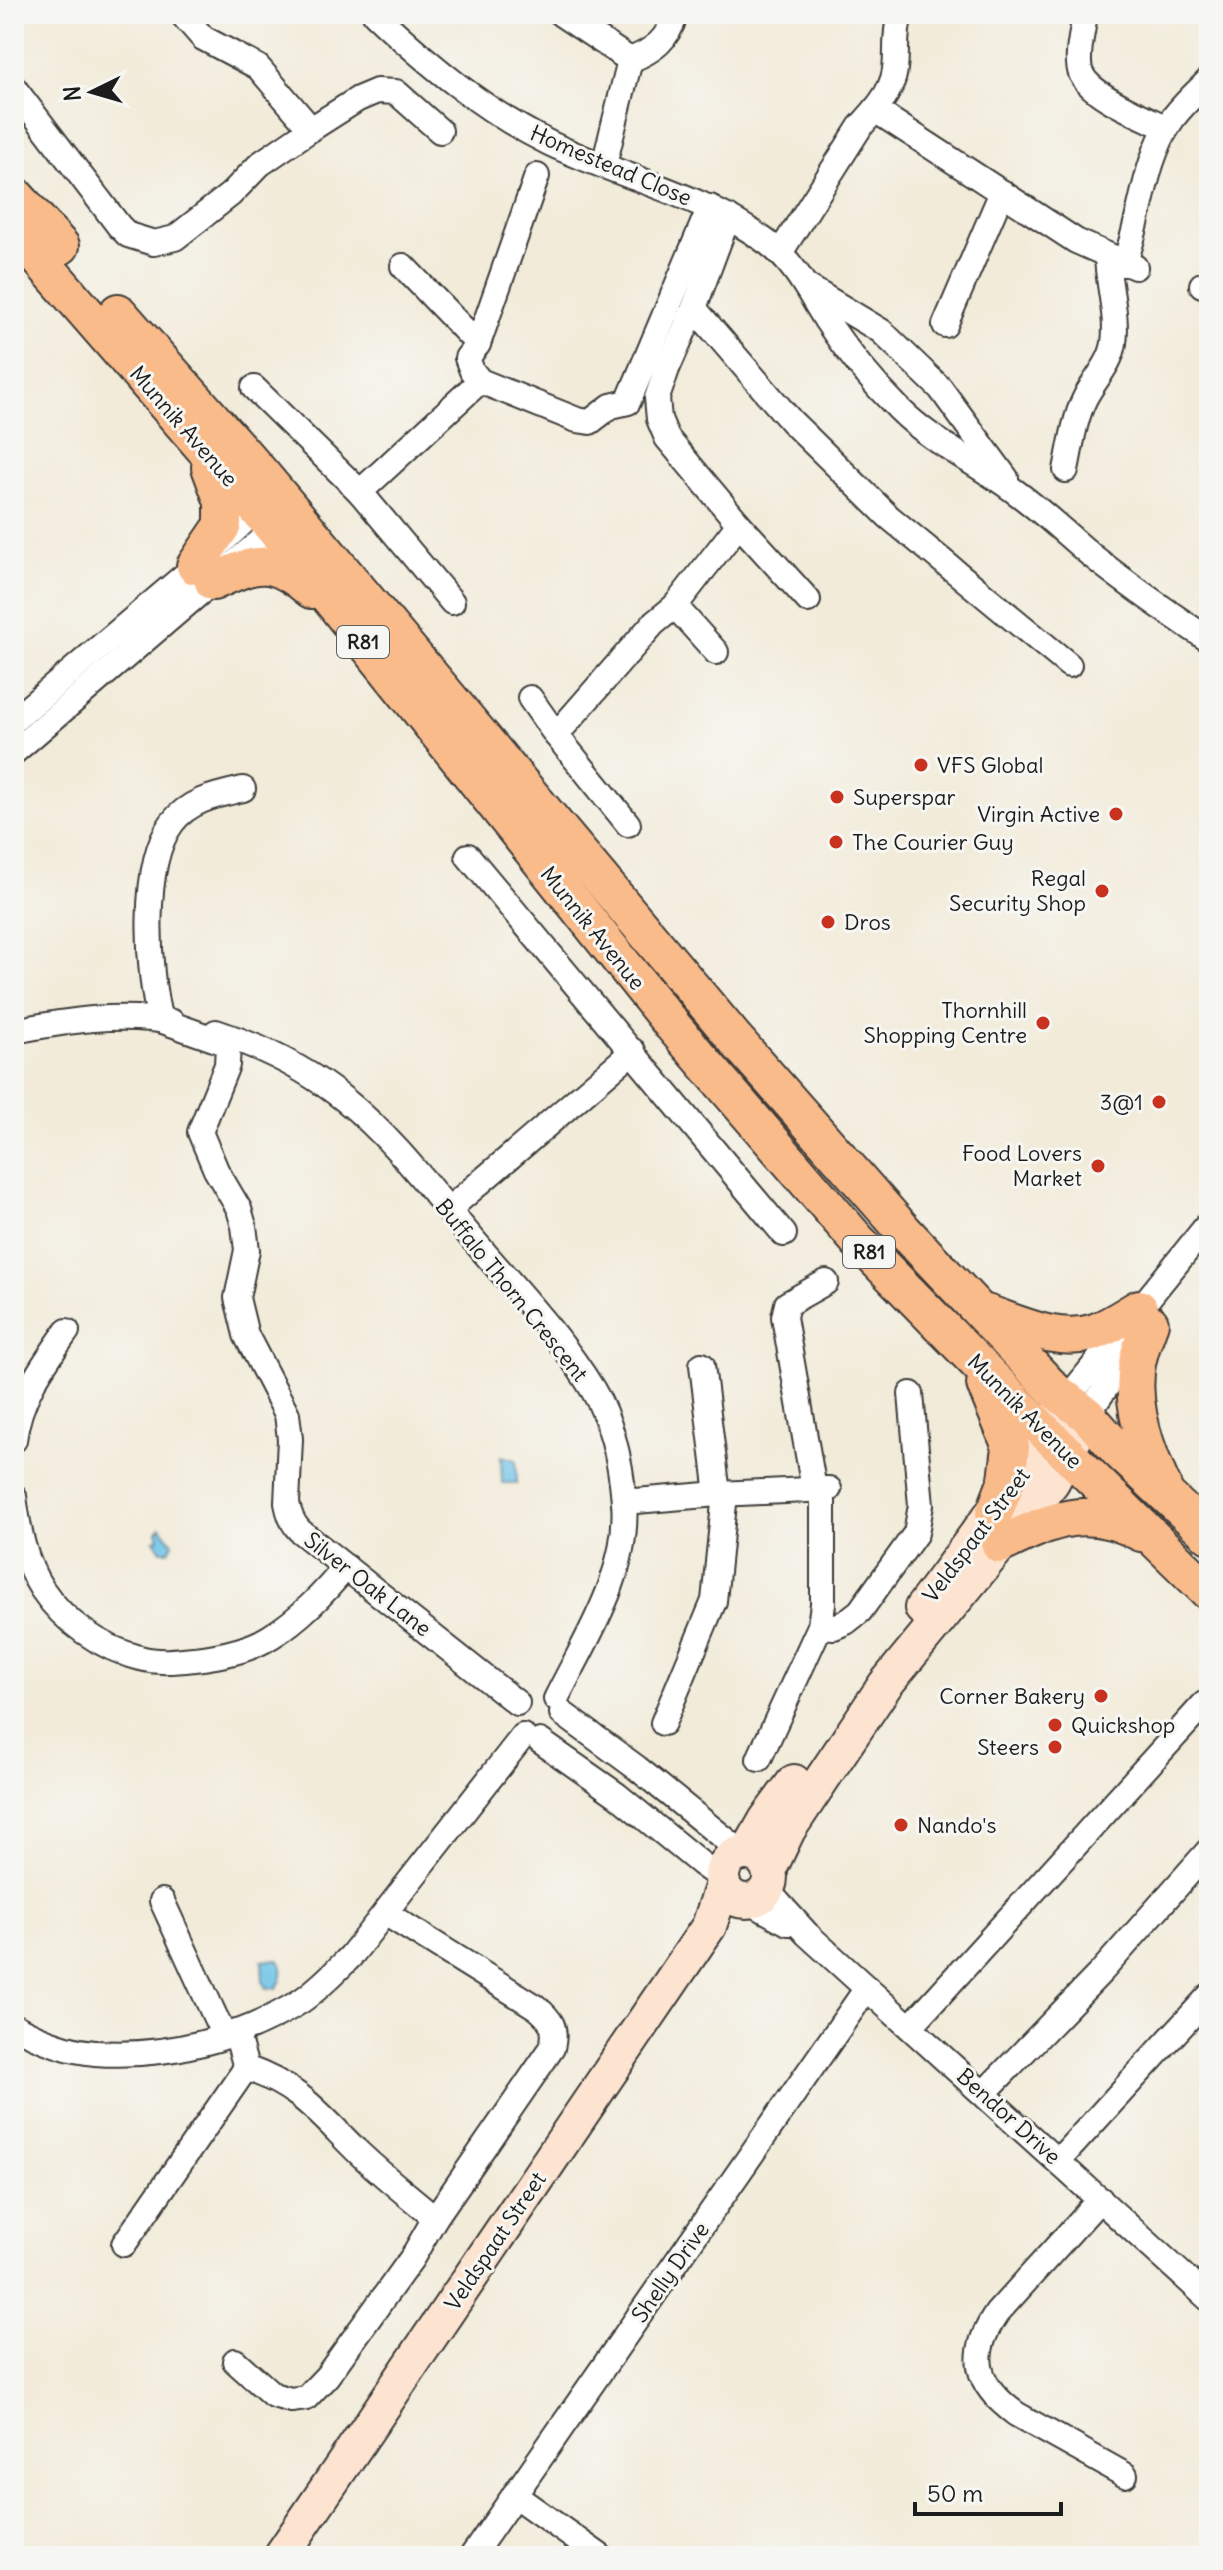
<svg xmlns="http://www.w3.org/2000/svg" width="1223" height="2570" viewBox="0 0 1223 2570" font-family="Delius,sans-serif">
<style>
.water{fill:#6ac2e7;stroke:#436f82;stroke-width:2}
.lines{fill:none;stroke-linecap:round;stroke-linejoin:round}
.street-casing{stroke:#3c3b38;stroke-width:28}
.secondary-casing{stroke:#3c3b38;stroke-width:38}
.primary-casing{stroke:#3c3b38;stroke-width:40}
.street{stroke:#fff;stroke-width:24}
.secondary{stroke:#fde4d1;stroke-width:34}
.primary{stroke:#fabb8b;stroke-width:36}
.poi-dot{fill:#c8321e;stroke:#f6f6f2;stroke-width:3}
.labels{text-anchor:middle;stroke-width:6;stroke-linejoin:round;paint-order:stroke}
.shield{fill:#f6f6f2;stroke:#5d5d5c;stroke-width:2}
.shield-label{font-size:20px;font-weight:bold;fill:#1c1c1c}
.street-label{font-size:22px;fill:#1c1c1c;stroke:#f6f6f2}
.poi-label{font-size:22px;fill:#1c1c1c;stroke:#f6f6f2;text-anchor:end}
</style>
<rect width="100%" height="100%" fill="#f6f6f2"/>
<filter id="ink" filterUnits="userSpaceOnUse"><feTurbulence type="fractalNoise" baseFrequency=".0125" numOctaves="2"/><feDisplacementMap in="SourceGraphic" scale="16" xChannelSelector="R" yChannelSelector="G"/><feConvolveMatrix kernelMatrix="1 2 1 2 8 2 1 2 1" color-interpolation-filters="sRGB"/></filter>
<filter id="wash" filterUnits="userSpaceOnUse"><feTurbulence type="fractalNoise" baseFrequency=".006" numOctaves="4" result="noise"/><feDisplacementMap in="SourceGraphic" scale="32" xChannelSelector="R" yChannelSelector="G"/><feGaussianBlur stdDeviation="1.8" result="paint"/><feColorMatrix in="noise" values="0 0 0 0 0 0 0 0 0 0 0 0 0 0 0 0 0 1.4 0 .05"/><feComposite in="paint" operator="in"/></filter>
<g filter="url(#wash)">
<rect width="100%" height="100%" fill="#f2ebd9"/>
<g class="water">
<path d="M501,1456L516,1460L517,1483H502Z"/>
<path d="M161,1527L173,1543L169,1551H161L154,1540L159,1539L157,1531Z"/>
<path d="M278,1959C285,1968 283,1980 276,1988H267L263,1981L262,1961Z"/>
</g>
</g>
<g filter="url(#ink)">
<g class="lines">
<g class="street-casing">
<g id="street">
<path d="M182,14L203,38L258,67L311,129"/>
<path d="M375,14C428,64 484,111 549,143C622,178 703,194 768,243C795,263 809,293 826,320C847,352 872,382 899,409C933,443 979,464 1017,493C1043,512 1066,534 1091,555C1128,585 1169,613 1209,640"/>
<path d="M561,14L630,60L604,165"/>
<path d="M1085,14C1083,31 1076,54 1080,70C1086,95 1145,117 1167,128"/>
<path d="M630,60C655,50 667,40 676,14"/>
<path d="M14,88L119,226L128,235L154,243L175,238L231,194L260,164L311,129L358,99L377,91L396,92L440,131"/>
<path d="M875,110C908,70 889,55 900,14"/>
<path d="M537,176L478,344L467,358L472,371L480,381L577,420L590,422L611,406L628,402L710,207"/>
<path d="M728,217L694,308L667,369L657,398L659,419L667,438L739,524L808,600"/>
<path d="M780,253L860,127L875,110L1076,241L1135,267"/>
<path d="M1124,264C1142,218 1143,163 1171,121C1181,106 1196,93 1209,80"/>
<path d="M403,266L478,344"/>
<path d="M1202,285L1209,287"/>
<path d="M808,287L881,331L940,388L1006,478"/>
<path d="M694,308L791,421L889,517L1069,665"/>
<path d="M945,325L1002,192"/>
<path d="M254,388L360,492L452,602"/>
<path d="M1066,470C1071,446 1074,420 1085,398C1094,380 1111,364 1114,343C1118,315 1108,285 1107,257"/>
<path d="M360,492L480,381"/>
<path d="M675,606L716,652"/>
<path d="M530,698L556,735L628,824"/>
<path d="M14,720L204,559L266,501"/>
<path d="M556,735L653,624L675,606L739,524"/>
<path d="M14,752L286,519"/>
<path d="M243,789C217,795 189,800 172,823C141,864 147,971 160,1020L228,1044L227,1065L200,1132L216,1170L239,1209L244,1226L247,1250L237,1298L246,1335L287,1414L290,1439L287,1503C289,1514 292,1523 300,1531L517,1703"/>
<path d="M468,856L784,1234"/>
<path d="M14,1031C66,1021 120,1012 172,1022"/>
<path d="M216,1032C262,1047 307,1069 345,1100C395,1140 434,1194 476,1243C516,1290 561,1337 593,1390C612,1422 621,1465 624,1501C630,1573 586,1638 556,1699"/>
<path d="M448,1210L633,1051"/>
<path d="M702,1365L718,1494"/>
<path d="M1067,1399L1209,1223"/>
<path d="M1087,1415L1138,1341"/>
<path d="M14,1440C19,1397 43,1365 67,1331"/>
<path d="M814,1489L784,1317L787,1304L826,1282"/>
<path d="M14,1496C18,1527 24,1562 42,1589C64,1622 101,1648 140,1658C158,1663 176,1661 194,1659C220,1656 248,1651 270,1637C300,1619 324,1593 346,1567"/>
<path d="M624,1502L718,1494L829,1489"/>
<path d="M820,1626L834,1627L846,1622L860,1611L916,1533L921,1505L911,1394"/>
<path d="M562,1713L637,1768L741,1852"/>
<path d="M663,1723L714,1601L725,1494"/>
<path d="M540,1741L617,1795L700,1863L721,1878"/>
<path d="M759,1759L820,1626L823,1604V1489"/>
<path d="M767,1890L807,1934L1209,2299"/>
<path d="M162,1901L224,2036"/>
<path d="M748,1901L788,1923"/>
<path d="M385,1913L536,2007C552,2020 557,2028 552,2048L435,2218"/>
<path d="M14,2026C38,2039 68,2051 95,2053C166,2058 241,2039 301,2001C320,1988 335,1972 351,1956L523,1736"/>
<path d="M911,2026L1204,1704"/>
<path d="M984,2093L1102,1971L1209,1850"/>
<path d="M1058,2161L1209,1996"/>
<path d="M1100,2199L997,2313C968,2355 975,2384 1016,2414L1125,2475"/>
<path d="M124,2244L246,2068L236,2032"/>
<path d="M235,2361L273,2395L291,2400L306,2398L327,2376L412,2258L435,2218C409,2196 383,2176 359,2153C318,2113 302,2088 246,2068"/>
<path d="M514,2495L600,2556"/>
<path d="M472,2556L867,1988"/>
</g>
</g>
<g class="secondary-casing">
<g id="secondary">
<path d="M922,1608L1031,1461L1059,1412"/>
<path d="M748,1852L766,1820L794,1782"/>
<circle cx="746" cy="1877" r="24"/>
<path d="M769,1870L788,1830L885,1685L1052,1482L1087,1415"/>
<path d="M281,2556L709,1926L723,1884"/>
</g>
</g>
<g class="primary-casing">
<g id="primary">
<path d="M14,194L61,246"/>
<path d="M14,230L275,530L672,1025L858,1241L1046,1433L1209,1592"/>
<path d="M118,312L264,477L735,1039L904,1231L1054,1390L1087,1415L1118,1450L1209,1535"/>
<path d="M195,566L223,525V502L210,467"/>
<path d="M213,582C256,562 272,556 311,590"/>
<path d="M986,1313C1020,1324 1058,1344 1095,1332C1111,1326 1125,1316 1139,1308"/>
<path d="M1150,1323C1144,1339 1137,1355 1136,1372C1132,1411 1147,1452 1163,1487"/>
<path d="M985,1384L1011,1447L1007,1480L994,1514"/>
<path d="M1000,1545C1052,1520 1086,1503 1141,1533"/>
</g>
</g>
<use href="#street" class="street"/>
<use href="#secondary" class="secondary"/>
<use href="#primary" class="primary"/>
</g>
</g>
<g class="poi-dot">
<circle cx="921" cy="765" r="8"/>
<circle cx="837" cy="797" r="8"/>
<circle cx="1116" cy="814" r="8"/>
<circle cx="836" cy="842" r="8"/>
<circle cx="1102" cy="891" r="8"/>
<circle cx="828" cy="922" r="8"/>
<circle cx="1043" cy="1023" r="8"/>
<circle cx="1159" cy="1102" r="8"/>
<circle cx="1098" cy="1166" r="8"/>
<circle cx="1101" cy="1696" r="8"/>
<circle cx="1055" cy="1725" r="8"/>
<circle cx="1055" cy="1747" r="8"/>
<circle cx="901" cy="1825" r="8"/>
</g>
<g class="labels">
<g class="shield">
<rect x="337" y="626" width="52" height="32" rx="6"/>
<rect x="843" y="1236" width="52" height="32" rx="6"/>
</g>
<g class="shield-label">
<text x="363" y="649">R81</text>
<text x="869" y="1259">R81</text>
</g>
<g class="street-label">
<text transform="translate(611 165) rotate(23)" y="8">Homestead Close</text>
<text transform="translate(184 426) rotate(49)" y="8">Munnik Avenue</text>
<text transform="translate(593 928) rotate(51)" y="8">Munnik Avenue</text>
<text transform="translate(512 1290) rotate(51)" y="8">Buffalo Thorn Crescent</text>
<text transform="translate(1025 1411) rotate(45)" y="8">Munnik Avenue</text>
<text transform="translate(976 1535) rotate(-53)" y="8">Veldspaat Street</text>
<text transform="translate(368 1584) rotate(38)" y="8">Silver Oak Lane</text>
<text transform="translate(1009 2116) rotate(42)" y="8">Bendor Drive</text>
<text transform="translate(495 2241) rotate(-56)" y="8">Veldspaat Street</text>
<text transform="translate(670 2272) rotate(-55)" y="8">Shelly Drive</text>
</g>
<g class="poi-label">
<text x="937" y="773" text-anchor="start">VFS Global</text>
<text x="853" y="805" text-anchor="start">Superspar</text>
<text x="1100" y="822">Virgin Active</text>
<text x="852" y="850" text-anchor="start">The Courier Guy</text>
<text x="1086" y="886">Regal<tspan x="1086" dy="25">Security Shop</tspan></text>
<text x="844" y="930" text-anchor="start">Dros</text>
<text x="1027" y="1018">Thornhill<tspan x="1027" dy="25">Shopping Centre</tspan></text>
<text x="1143" y="1110">3@1</text>
<text x="1082" y="1161">Food Lovers<tspan x="1082" dy="25">Market</tspan></text>
<text x="1085" y="1704">Corner Bakery</text>
<text x="1071" y="1733" text-anchor="start">Quickshop</text>
<text x="1039" y="1755">Steers</text>
<text x="917" y="1833" text-anchor="start">Nando's</text>
</g>
</g>
<rect width="1223" height="2570" fill="none" stroke="#f6f6f2" stroke-width="48"/>
<g transform="translate(92 92) rotate(265)" stroke="#f6f6f2" stroke-width="6" paint-order="stroke">
<path d="M0-6L14 30L0 20L-14 30Z" fill="#1c1c1c"/>
<text y="-12" font-size="22" font-weight="bold" text-anchor="middle" fill="#1c1c1c">N</text>
</g>
<path d="M915 2502v12h146v-12" fill="none" stroke="#1c1c1c" stroke-width="4"/>
<text x="927" y="2502" font-size="24" fill="#1c1c1c" stroke="#f6f6f2" stroke-width="6" paint-order="stroke">50 m</text>
</svg>
